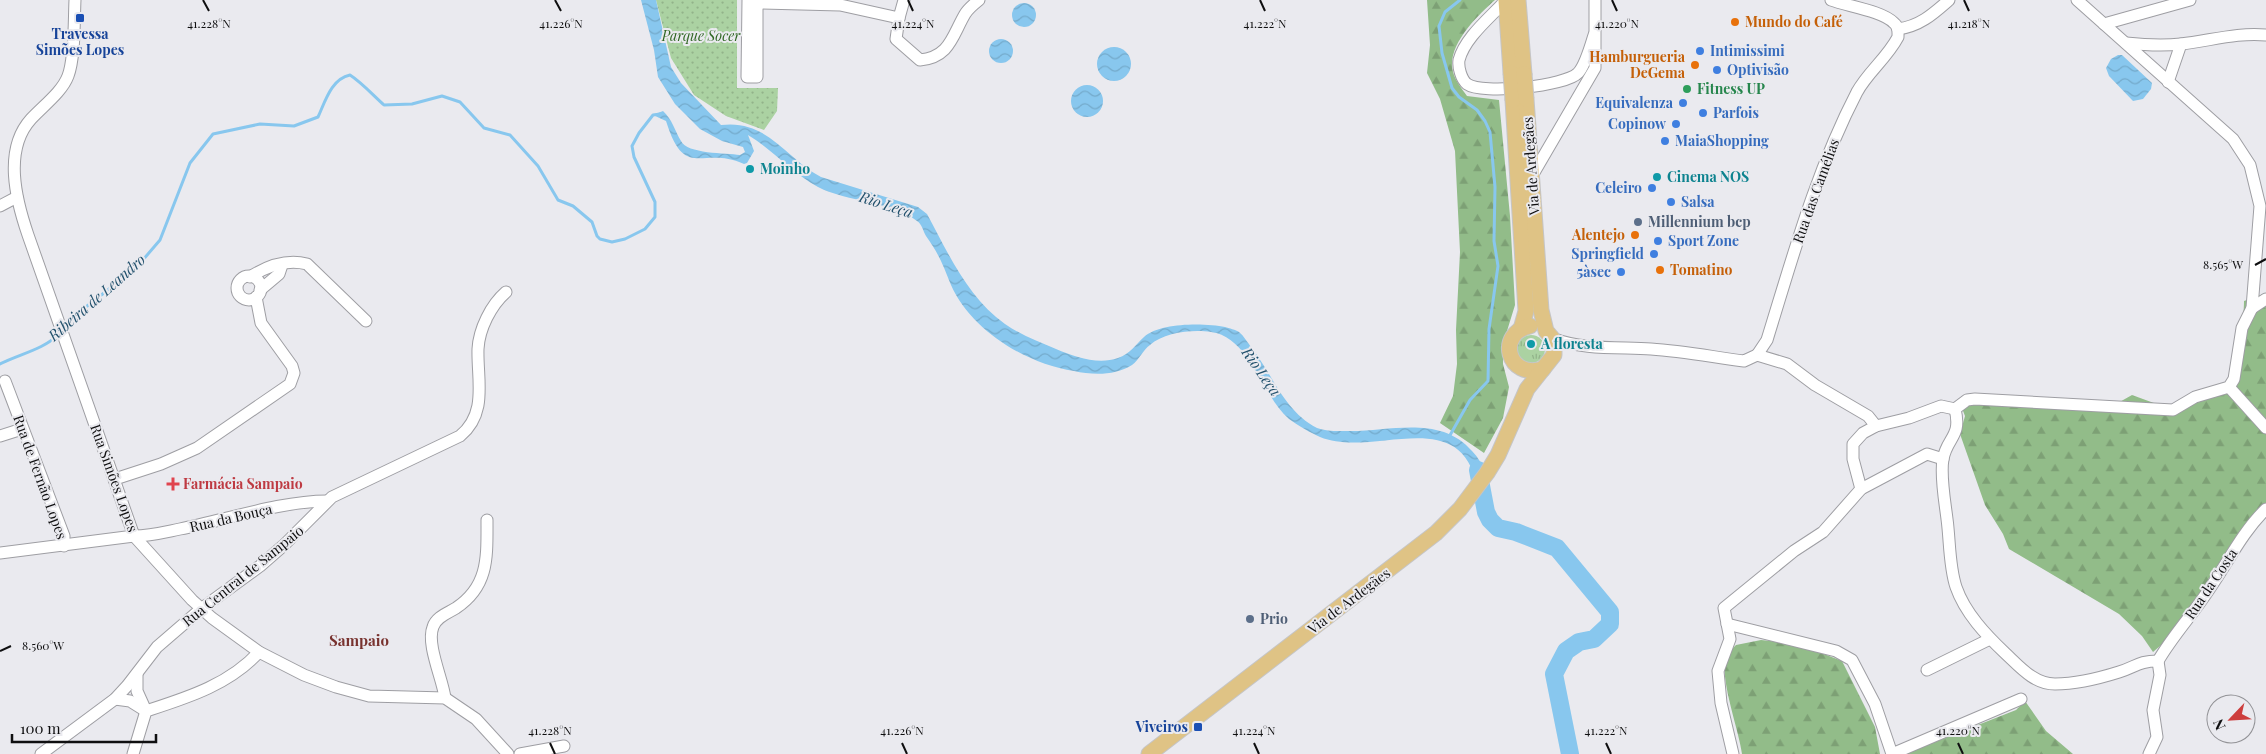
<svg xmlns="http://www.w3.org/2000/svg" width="2266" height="754" viewBox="0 0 2266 754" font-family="'Playfair Display',serif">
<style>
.grass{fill:url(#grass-tufts)}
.forest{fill:url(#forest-firs)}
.park{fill:url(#park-dots)}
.water{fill:url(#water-waves)}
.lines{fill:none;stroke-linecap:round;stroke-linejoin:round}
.stream{stroke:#88c7ee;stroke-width:3}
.river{stroke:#88c7ee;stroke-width:18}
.minor-casing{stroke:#9e9ea3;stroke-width:13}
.major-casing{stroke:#c5c5c6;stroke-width:17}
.minor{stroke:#fff;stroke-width:11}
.major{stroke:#dfc385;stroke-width:15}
.major-bridge-casing{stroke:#c5c5c6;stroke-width:17;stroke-linecap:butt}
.major-bridge{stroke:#dfc385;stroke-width:15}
.ticks{fill:none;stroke:#0f0f10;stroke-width:2}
.transit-dot{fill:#1a4fb4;stroke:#eaeaef;stroke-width:2}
.food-dot{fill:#e8710a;stroke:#eaeaef;stroke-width:2}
.shop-dot{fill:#3f7fe0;stroke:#eaeaef;stroke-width:2}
.leisure-dot{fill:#2e9e5b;stroke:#eaeaef;stroke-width:2}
.culture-dot{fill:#0f9aa8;stroke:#eaeaef;stroke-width:2}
.service-dot{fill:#5c6f8a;stroke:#eaeaef;stroke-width:2}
.health-dot{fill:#e0444e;stroke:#eaeaef;stroke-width:2}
.labels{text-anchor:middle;stroke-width:4;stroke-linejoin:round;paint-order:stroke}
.food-label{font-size:14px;font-weight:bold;fill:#c56008;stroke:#eaeaef;text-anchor:start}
.transit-label{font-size:14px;font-weight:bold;fill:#164399;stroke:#eaeaef}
.park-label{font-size:14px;font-style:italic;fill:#306724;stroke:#eaeaef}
.shop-label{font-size:14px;font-weight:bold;fill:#366cbe;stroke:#eaeaef;text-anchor:start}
.leisure-label{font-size:14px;font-weight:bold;fill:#27864d;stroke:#eaeaef;text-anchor:start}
.street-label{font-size:14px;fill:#0f0f10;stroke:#eaeaef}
.culture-label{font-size:14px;font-weight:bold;fill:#0d838f;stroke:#eaeaef;text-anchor:start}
.service-label{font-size:14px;font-weight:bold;fill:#4e5e75;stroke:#eaeaef;text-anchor:start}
.health-label{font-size:14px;font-weight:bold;fill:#be3a42;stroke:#eaeaef;text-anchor:start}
.water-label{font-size:15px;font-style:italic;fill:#21506c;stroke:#eaeaef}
.neighbourhood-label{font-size:15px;font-weight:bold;fill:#78322e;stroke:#eaeaef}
.ticks-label{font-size:12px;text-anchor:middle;fill:#0f0f10;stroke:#eaeaef;stroke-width:4;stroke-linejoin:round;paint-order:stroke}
</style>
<defs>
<pattern id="grass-tufts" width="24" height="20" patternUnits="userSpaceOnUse" patternTransform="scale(1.25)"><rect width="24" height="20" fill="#abd2a2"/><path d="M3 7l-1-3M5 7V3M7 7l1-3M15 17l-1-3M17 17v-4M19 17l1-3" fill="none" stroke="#92b38a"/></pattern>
<pattern id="forest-firs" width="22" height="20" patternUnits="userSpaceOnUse" patternTransform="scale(1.25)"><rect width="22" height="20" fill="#92bc89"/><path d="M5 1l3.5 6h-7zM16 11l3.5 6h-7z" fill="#7da075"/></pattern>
<pattern id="park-dots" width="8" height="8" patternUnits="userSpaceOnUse" patternTransform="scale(1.25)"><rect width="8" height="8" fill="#abd2a2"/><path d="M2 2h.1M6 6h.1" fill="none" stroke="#92b38a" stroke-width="1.8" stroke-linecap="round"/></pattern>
<pattern id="water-waves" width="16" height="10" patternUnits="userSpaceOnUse" patternTransform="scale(1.25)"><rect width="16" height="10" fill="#88c7ee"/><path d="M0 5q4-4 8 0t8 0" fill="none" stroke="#74aacb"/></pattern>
</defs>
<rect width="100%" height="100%" fill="#eaeaef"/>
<circle class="grass" cx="1531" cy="349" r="14"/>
<g class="forest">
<path d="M1427,0H1495C1477,16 1446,46 1453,72C1455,80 1462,89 1467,96L1499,100L1510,216L1515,305L1503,344V364L1509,387L1503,418L1484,453L1440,423L1453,396L1457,364L1456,330L1460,252L1455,151L1440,99L1427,73L1430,45Z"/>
<path d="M2266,293V512L2209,578L2196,607L2166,641L2153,652L2142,636L2119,614L2009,549L2003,534L1985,505L1960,434L1965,416L1960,403L2116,404L2132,395L2173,410C2191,401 2220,392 2232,374C2239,362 2244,316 2244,301Z"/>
<path d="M1761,640L1798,644L1842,661L1875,727L1880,754H1742C1739,730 1719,678 1726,657C1728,653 1733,648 1736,645Z"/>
<path d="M2025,701L2046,731L2073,754H1904L2016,710Z"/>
</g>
<path class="park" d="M656,0H737V88H778L777,111L764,130L726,116L694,95L671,58Z"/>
<g class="water">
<path d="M641,0H656L671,67L681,83L721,125C768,119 786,159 821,177L918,207L927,214C948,253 968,298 1005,324C1021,335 1039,342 1056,349C1075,357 1098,365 1118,358C1130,354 1136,344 1144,337C1160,322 1206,323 1225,327C1229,328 1236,330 1239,332C1244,336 1247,342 1251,347C1273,375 1284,411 1317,428C1327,432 1340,431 1351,431C1391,431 1441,415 1472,451C1478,457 1482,465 1487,473L1477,486C1460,402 1373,459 1320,437C1311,433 1297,425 1289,419C1262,396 1250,337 1211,332C1194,329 1164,332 1150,345C1143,350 1139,360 1132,365C1115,376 1092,375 1074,371C1026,364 971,330 951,285C943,265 939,254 926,236C923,231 922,224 917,221C894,202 847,202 818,187C792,173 773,150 748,135L754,151L747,163L744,164C702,145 685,182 666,121L653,115L663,111C672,119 675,131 681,141C687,154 726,153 740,155L745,152L743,147L722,141L700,129L675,104L658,77L654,50Z"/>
<circle cx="1024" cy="15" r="12"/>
<circle cx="1001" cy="51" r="12"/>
<circle cx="1114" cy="64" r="17"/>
<path d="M2118,55H2122L2152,83L2151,89L2143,99L2133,101L2109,76L2106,68L2111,59Z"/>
<circle cx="1087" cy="101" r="16"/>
</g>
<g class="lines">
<g class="stream">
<path d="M65,328L82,310L136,268L160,240L190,163L213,134L260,124L294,126L318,117C325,102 331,79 350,75C361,82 374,96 384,105L412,104L442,96L460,102L484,128L510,135L538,166L558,200L573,206L592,222L597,236L600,239L612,242L625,239L645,229L655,217V202L634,157L632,146L639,133L653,115L660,114"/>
<path d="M0,364C19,354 43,350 59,334"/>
<path d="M1449,437L1470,400L1488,381L1489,329L1498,266L1494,241L1495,187L1490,132L1485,121L1477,110L1459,97L1452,88L1442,53L1439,26L1445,12L1460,0"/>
</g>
<path class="river" d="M1478,470L1486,512L1490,520L1498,528L1516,532L1557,548L1610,612V624L1594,639L1579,642L1566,651L1554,674L1570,754"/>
<g class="minor-casing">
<g id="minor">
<path d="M75,0C74,20 75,58 68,76C62,92 43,106 31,119C3,150 16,200 28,235L134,536L192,600L212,618L259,652L304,675L336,687L369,696L445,698L476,719L508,754"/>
<path d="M748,0L747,77H757V0"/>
<path d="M1506,0C1491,17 1465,37 1459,60C1458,67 1461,79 1467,84C1482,95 1566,86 1578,73C1585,66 1591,45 1594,35"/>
<path d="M757,3L840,5L899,18L896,39L920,60C950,57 952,36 965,14C968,9 974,4 979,0"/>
<path d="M899,18L904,0"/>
<path d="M2104,24L2190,0"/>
<path d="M1898,29C1920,26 1933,14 1949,0"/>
<path d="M2126,43C2145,45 2162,46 2181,44C2209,41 2238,32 2266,35"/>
<path d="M2168,82L2181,44"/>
<path d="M1532,176L1595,68V0"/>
<path d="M0,206L17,197"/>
<circle cx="249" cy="288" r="12"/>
<path d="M250,277C267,266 287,259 307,264L366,321"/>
<path d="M260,290L279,274L282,265"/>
<path d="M2252,308L2266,299"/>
<path d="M1552,338C1582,350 1619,347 1651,349C1682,351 1713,357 1744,361L1757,355L1787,364L1815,385L1868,416L1876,426"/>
<path d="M1757,355L1767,340C1793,256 1816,171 1857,92C1868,72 1887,58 1898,37C1898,32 1899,27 1894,23C1883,11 1847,6 1831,0"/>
<path d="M5,381L64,536V546"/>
<path d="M2229,387L2266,428"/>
<path d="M1955,409L1967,400L1975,399L2173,410L2195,397L2229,387L2234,379L2242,328L2252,308L2260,206L2250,165L2233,139L2077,0"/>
<path d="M1955,409C1962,437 1947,437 1943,459C1940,476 1945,502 1947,519C1950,541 1949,566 1956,587C1965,613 1986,635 2005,653C2020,667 2034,684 2055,684C2075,684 2100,678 2119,672C2136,667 2138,661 2158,661"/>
<path d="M0,436L22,429"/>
<path d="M115,479L161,464L197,448L290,384L294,373L292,366L261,323L256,297"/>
<path d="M1861,489L1853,459V444L1863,433L1876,426L1909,418L1941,406L1955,409"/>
<path d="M0,553L134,536C150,536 165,532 180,529C226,520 281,501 327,501"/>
<path d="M1727,624L1836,651L1852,660L1875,704L1892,754L2021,699"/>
<path d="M2158,661C2173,635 2194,613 2210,588C2228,562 2243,531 2266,509"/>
<path d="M1927,670L1990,639"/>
<path d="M137,674V691L146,711"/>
<path d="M445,698C443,680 426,644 433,627C436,617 448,613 456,608C489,586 487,557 487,520"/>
<path d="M115,699L130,701L146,711"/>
<path d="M41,754L115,699L127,686L157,647L201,609L260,566L284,545L332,497L460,436C488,413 477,380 478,349C479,329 491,305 506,292"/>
<path d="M133,754L146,711C186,698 229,685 259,652"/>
<path d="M520,754L564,746"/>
<path d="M1733,754L1721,703L1718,671L1730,639L1724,608L1794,551L1823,532L1861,489L1927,454L1943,459"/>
<path d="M2149,754L2157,737L2153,710L2160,675L2158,661"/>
</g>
</g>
<g class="major-casing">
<g id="major">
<path d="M1506,0L1511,73"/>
<path d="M1518,0L1524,74"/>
<path d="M1513,100L1526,311L1521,329"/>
<path d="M1530,326C1496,333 1507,380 1543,369"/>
<path d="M1149,754L1436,533L1460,509L1487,473L1498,455L1527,389L1554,355V347L1552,338L1546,331L1541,310L1526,99"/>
</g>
</g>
<use href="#minor" class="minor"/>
<use href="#major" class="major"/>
<g class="major-bridge-casing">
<g id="major-bridge">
<path d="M1511,73L1513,100"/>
<path d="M1524,74L1526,99"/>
</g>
</g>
<use href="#major-bridge" class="major-bridge"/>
</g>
<path class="ticks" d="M203,0L209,11M555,0L561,11M908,0L913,11M1260,0L1265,11M1612,0L1617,11M1964,0L1969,11M2255,265L2266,259M0,651L11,646M550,743L555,754M902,743L907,754M1254,743L1259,754M1606,743L1611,754M1958,743L1963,754"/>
<g class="transit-dot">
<rect x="75" y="13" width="10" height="10" rx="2.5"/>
<rect x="1193" y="722" width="10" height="10" rx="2.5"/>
</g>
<g class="food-dot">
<circle cx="1735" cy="22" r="5"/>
<circle cx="1695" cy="65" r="5"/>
<circle cx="1635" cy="235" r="5"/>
<circle cx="1660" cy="270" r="5"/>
</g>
<g class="shop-dot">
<circle cx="1700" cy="51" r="5"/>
<circle cx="1717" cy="70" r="5"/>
<circle cx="1683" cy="103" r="5"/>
<circle cx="1703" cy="113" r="5"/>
<circle cx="1676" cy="124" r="5"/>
<circle cx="1665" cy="141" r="5"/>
<circle cx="1652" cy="188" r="5"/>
<circle cx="1671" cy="202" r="5"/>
<circle cx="1658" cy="241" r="5"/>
<circle cx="1654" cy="254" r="5"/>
<circle cx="1621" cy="272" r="5"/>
</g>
<circle class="leisure-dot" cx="1687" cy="89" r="5"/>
<g class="culture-dot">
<circle cx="750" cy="169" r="5"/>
<circle cx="1657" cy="177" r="5"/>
<circle cx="1531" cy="344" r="5"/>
</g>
<g class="service-dot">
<circle cx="1638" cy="222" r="5"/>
<circle cx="1250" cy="619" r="5"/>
</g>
<path class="health-dot" d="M170.5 476.5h5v5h5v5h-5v5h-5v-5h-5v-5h5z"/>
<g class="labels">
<g class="food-label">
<text x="1745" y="27">Mundo do Café</text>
<text x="1685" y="62" text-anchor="end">Hamburgueria<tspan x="1685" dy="16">DeGema</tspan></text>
<text x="1625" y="240" text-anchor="end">Alentejo</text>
<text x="1670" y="275">Tomatino</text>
</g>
<g class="transit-label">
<text x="80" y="39">Travessa<tspan x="80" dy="16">Simões Lopes</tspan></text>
<text x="1188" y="732" text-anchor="end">Viveiros</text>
</g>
<g class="park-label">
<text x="701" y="41">Parque Socer</text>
</g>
<g class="shop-label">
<text x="1710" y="56">Intimissimi</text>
<text x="1727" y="75">Optivisão</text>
<text x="1673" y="108" text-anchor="end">Equivalenza</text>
<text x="1713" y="118">Parfois</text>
<text x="1666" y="129" text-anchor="end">Copinow</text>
<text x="1675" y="146">MaiaShopping</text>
<text x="1642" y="193" text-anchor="end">Celeiro</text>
<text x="1681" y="207">Salsa</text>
<text x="1668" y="246">Sport Zone</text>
<text x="1644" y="259" text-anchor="end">Springfield</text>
<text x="1611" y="277" text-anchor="end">5àsec</text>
</g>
<g class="leisure-label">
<text x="1697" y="94">Fitness UP</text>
</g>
<g class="street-label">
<text transform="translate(1531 166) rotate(-94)" y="5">Via de Ardegães</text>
<text transform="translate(1816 191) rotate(-70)" y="5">Rua das Camélias</text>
<text transform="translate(40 477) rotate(70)" y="5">Rua de Fernão Lopes</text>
<text transform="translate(114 478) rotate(70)" y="5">Rua Simões Lopes</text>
<text transform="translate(231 518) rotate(-13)" y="5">Rua da Bouça</text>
<text transform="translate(243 576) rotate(-39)" y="5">Rua Central de Sampaio</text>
<text transform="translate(2211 584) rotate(-56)" y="5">Rua da Costa</text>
<text transform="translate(1349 601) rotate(-37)" y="5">Via de Ardegães</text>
</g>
<g class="culture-label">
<text x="760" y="174">Moinho</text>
<text x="1667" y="182">Cinema NOS</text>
<text x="1541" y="349">A floresta</text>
</g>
<g class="service-label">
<text x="1648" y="227">Millennium bcp</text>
<text x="1260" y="624">Prio</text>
</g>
<g class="health-label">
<text x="183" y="489">Farmácia Sampaio</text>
</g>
<g class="water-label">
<text transform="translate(886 205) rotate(18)" y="5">Rio Leça</text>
<text transform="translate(97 298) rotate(-41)" y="5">Ribeira de Leandro</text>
<text transform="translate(1261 372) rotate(55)" y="5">Rio Leça</text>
</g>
<g class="neighbourhood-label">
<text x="359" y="646">Sampaio</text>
</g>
</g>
<g class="ticks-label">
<text x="1969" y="28">41.218°N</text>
<text x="209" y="28">41.228°N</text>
<text x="561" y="28">41.226°N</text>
<text x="913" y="28">41.224°N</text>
<text x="1265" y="28">41.222°N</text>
<text x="1617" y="28">41.220°N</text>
<text x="2223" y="269">8.565°W</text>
<text x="43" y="650">8.560°W</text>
<text x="550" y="735">41.228°N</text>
<text x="902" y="735">41.226°N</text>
<text x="1254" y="735">41.224°N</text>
<text x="1606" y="735">41.222°N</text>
<text x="1958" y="735">41.220°N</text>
</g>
<g transform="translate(2231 719) rotate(245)"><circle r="24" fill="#eaeaef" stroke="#929296"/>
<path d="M0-4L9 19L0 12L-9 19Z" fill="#cd3e3d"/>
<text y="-8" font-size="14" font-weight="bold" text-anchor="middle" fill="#0f0f10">N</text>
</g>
<path d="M12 734v8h144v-8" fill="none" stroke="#0f0f10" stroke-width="2.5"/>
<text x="20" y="734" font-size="15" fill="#0f0f10" stroke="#eaeaef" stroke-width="4" paint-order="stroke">100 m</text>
</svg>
